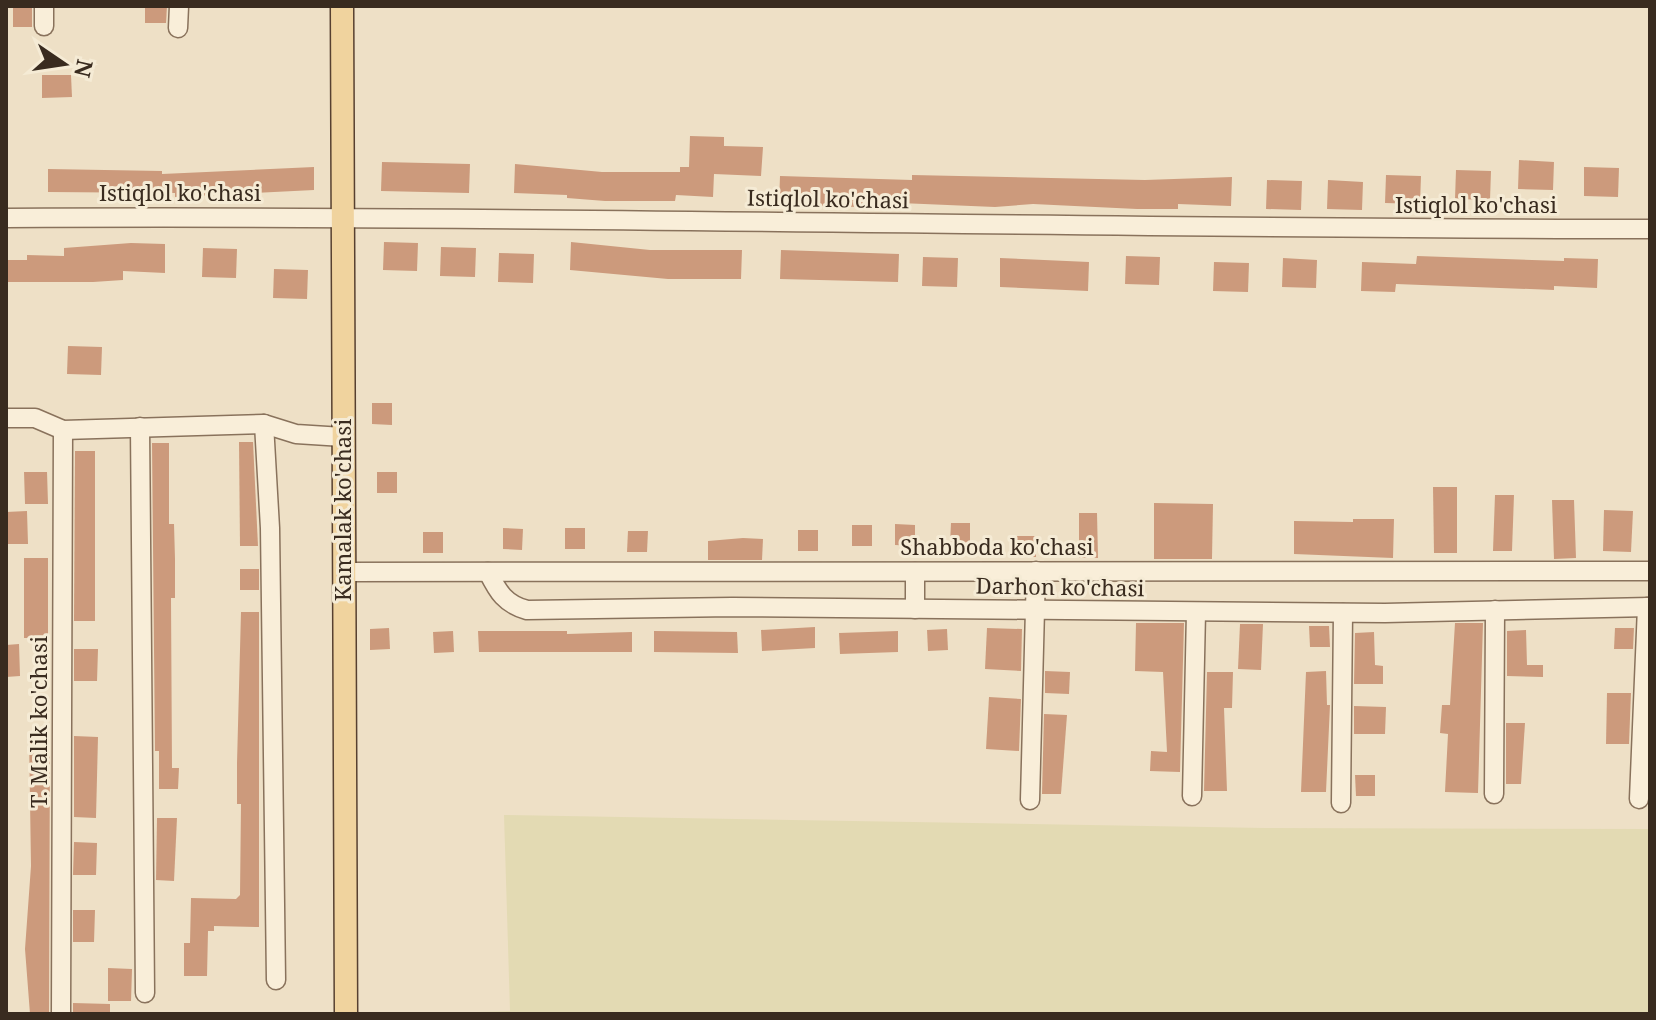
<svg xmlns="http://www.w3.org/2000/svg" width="1656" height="1020" viewBox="0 0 1656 1020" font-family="'Noto Serif',serif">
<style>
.farmland{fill:#e3dab3}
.building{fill:#cc9a7c}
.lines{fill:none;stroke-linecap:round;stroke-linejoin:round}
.minor-casing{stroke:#89725c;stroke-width:21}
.major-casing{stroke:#574030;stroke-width:25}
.minor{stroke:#f9eed9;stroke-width:18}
.major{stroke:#f0d39e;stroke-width:22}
.labels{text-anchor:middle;stroke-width:6;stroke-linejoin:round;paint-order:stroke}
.street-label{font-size:22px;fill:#392b1f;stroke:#f5ebd5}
</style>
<rect width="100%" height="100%" fill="#eee0c6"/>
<path class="farmland" d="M504,815L1265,828L1650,829V1014H409L510,1011Z"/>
<g class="building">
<rect x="13" y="6" width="19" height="21"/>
<path d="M145,6H167L166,23H145Z"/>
<path d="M42,75H71L72,97L42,98Z"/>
<path d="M690,136L724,137V146L763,147L761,176L714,174L713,197L676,195L675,201H605L567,198V195L514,193L515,164L602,172H680V167H689Z"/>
<path d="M1519,160L1554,162L1553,190L1518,189Z"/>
<path d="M382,162L470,164L469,193L381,191Z"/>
<path d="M314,167V190L175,197V193L48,192V169L162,171V174Z"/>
<path d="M1584,167L1619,168L1618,197L1584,196Z"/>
<path d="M1456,170L1491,171L1490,200L1455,199Z"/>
<path d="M912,175L1145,180L1232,177L1231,206L1178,204V209H1137L1033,204L995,207L900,203V208L779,205L780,176L912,180Z"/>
<path d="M1386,175L1421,176L1420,204L1385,203Z"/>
<path d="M1267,180L1302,181L1301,210L1266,209Z"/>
<path d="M1328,180L1363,182L1362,210L1327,209Z"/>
<path d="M384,242L418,243L417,271L383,270Z"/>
<path d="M571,242L650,250H742L741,279H668L570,270Z"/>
<path d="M131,243L165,244V273L123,271V280L93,282H6V260H27V255L64,256V248Z"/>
<path d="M441,247L476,248L475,277L440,276Z"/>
<path d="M203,248L237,249L236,278L202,277Z"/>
<path d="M781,250L899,254L898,282L780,279Z"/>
<path d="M499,253L534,254L533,283L498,282Z"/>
<path d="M1126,256L1160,257L1159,285L1125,284Z"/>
<path d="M1417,256L1564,261V258L1598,259L1597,288L1554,286V290L1396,284L1395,292L1361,291L1362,262L1416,264Z"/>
<path d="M923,257L958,258L957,287L922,286Z"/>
<path d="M1000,258L1089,262L1088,291L1000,287Z"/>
<path d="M1283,258L1317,260L1316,288L1282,287Z"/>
<path d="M1214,262L1249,263L1248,292L1213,291Z"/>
<path d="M274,269L308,270L307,299L273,298Z"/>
<path d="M68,346L102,347L101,375L67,374Z"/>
<path d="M372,403H392V425L372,424Z"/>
<path d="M239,442H253L258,546H240Z"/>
<path d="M152,443H169V524H174L175,559V598H171L172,768H179L178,789H159V751H155Z"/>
<path d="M75,451H95V621H74Z"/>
<path d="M24,472H47L48,504H25Z"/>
<rect x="377" y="472" width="20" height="21"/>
<path d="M1433,487H1457V553H1434Z"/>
<path d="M1495,495H1514L1512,551H1493Z"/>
<path d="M1552,500H1574L1576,558L1554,559Z"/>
<path d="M1154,503L1213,504L1212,559H1154Z"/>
<path d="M1604,510L1633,511L1631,552L1603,551Z"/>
<path d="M27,511L28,544H6V512Z"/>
<path d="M1079,513H1097L1098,558H1079Z"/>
<path d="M1353,519H1394L1393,558L1294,554V521L1353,522Z"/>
<path d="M951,523H970V544H950Z"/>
<path d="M895,524L915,525V546L895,545Z"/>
<rect x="852" y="525" width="20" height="21"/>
<path d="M503,528L523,529L522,550L503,549Z"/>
<rect x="565" y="528" width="20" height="21"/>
<rect x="798" y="530" width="20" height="21"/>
<path d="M628,531H648L647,552H627Z"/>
<rect x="423" y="532" width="20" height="21"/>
<rect x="1016" y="536" width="20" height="21"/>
<path d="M743,538L763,539L762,560H708V541Z"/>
<rect x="24" y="558" width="24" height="80"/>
<rect x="240" y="569" width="19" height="21"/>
<path d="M241,612H259V927L214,926V931H208L207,976H184V943H190L191,898L236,899L240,895L241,804H237V763Z"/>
<path d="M1136,623H1184L1180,772L1150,771L1151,751L1167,752L1163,672L1135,671Z"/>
<path d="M1455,623H1483L1478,793L1445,792L1448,734L1440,733L1442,705H1450Z"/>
<path d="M1240,624H1263L1261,670L1238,669Z"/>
<path d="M1309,626H1329L1330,647H1310Z"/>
<path d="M815,627V648L762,651L761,630Z"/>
<path d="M389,628L390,649L370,650V629Z"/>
<path d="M987,628L1022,629L1021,671L985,669Z"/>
<path d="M1615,628H1634L1633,649H1614Z"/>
<path d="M947,629L948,650L928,651L927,630Z"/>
<path d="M1526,630L1527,665H1543V677L1507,676V631Z"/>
<path d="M453,631L454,652L434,653L433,632Z"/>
<path d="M478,631H567V634L632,632V652H479Z"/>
<path d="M654,631L737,632L738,653L654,652Z"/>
<path d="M898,631V652L840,654L839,633Z"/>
<path d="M1374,632L1375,665L1383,666V684H1354L1355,633Z"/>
<path d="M19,644L20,676L6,677V645Z"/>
<path d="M74,649H98L97,681H74Z"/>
<path d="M1045,671L1070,672L1069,694L1045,693Z"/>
<path d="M1326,671L1327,705H1330L1326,792H1301L1306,672Z"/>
<path d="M1207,672H1233L1232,708H1224L1227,791H1204Z"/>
<path d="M1607,693H1631L1629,744H1606Z"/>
<path d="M989,697L1021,699L1019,751L986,749Z"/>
<path d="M1354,706L1386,707L1385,734H1354Z"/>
<path d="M1044,714L1067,715L1061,794H1042Z"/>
<path d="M1506,723H1525L1521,784H1506Z"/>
<path d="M50,733L49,1014H30L25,949L31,866L29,734Z"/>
<path d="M74,736L98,737L96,818L74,817Z"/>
<path d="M1355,775H1375V796H1356Z"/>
<path d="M157,818H177L174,881L156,880Z"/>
<path d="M74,842L97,843L96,875H73Z"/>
<path d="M73,910H95L94,942H73Z"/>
<path d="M108,968L132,969L131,1001H108Z"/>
<path d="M73,1003L110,1004V1014H73Z"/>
</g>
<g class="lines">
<g class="minor-casing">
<g id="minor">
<path d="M44,26V6"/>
<path d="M178,28L179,6"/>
<path d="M6,218C554,215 1102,229 1650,229"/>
<path d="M6,418H35L63,430L264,424L296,434L343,437"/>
<path d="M264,424L270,528L276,980"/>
<path d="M140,427L145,993"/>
<path d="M343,572L1650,571"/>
<path d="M488,572C498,592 505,604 527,610L732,607L1385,613L1650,607"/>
<path d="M915,572V609"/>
<path d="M1494,794L1495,610"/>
<path d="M1192,796L1196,612"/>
<path d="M1639,799L1647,607"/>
<path d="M1030,800L1036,571"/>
<path d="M1341,803L1343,613"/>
<path d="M61,1014L63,430"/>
</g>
</g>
<g class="major-casing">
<path id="major" d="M342,6L346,1014"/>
</g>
<use href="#minor" class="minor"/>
<use href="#major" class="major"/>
</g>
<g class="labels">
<g class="street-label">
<text x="180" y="201">Istiqlol ko'chasi</text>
<text transform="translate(828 199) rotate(1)" y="8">Istiqlol ko'chasi</text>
<text x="1476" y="213">Istiqlol ko'chasi</text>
<text transform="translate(343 510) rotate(-90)" y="8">Kamalak ko'chasi</text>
<text x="997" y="555">Shabboda ko'chasi</text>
<text transform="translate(1060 587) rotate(1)" y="8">Darhon ko'chasi</text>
<text transform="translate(39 722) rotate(-90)" y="8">T. Malik ko'chasi</text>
</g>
</g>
<rect width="1656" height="1020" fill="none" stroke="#392b1f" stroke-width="16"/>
<g transform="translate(64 64) rotate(103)" stroke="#f5ebd5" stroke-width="6" paint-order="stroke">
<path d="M0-6L14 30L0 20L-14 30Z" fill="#392b1f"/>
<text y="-12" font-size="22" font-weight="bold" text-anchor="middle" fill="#392b1f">N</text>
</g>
</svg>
